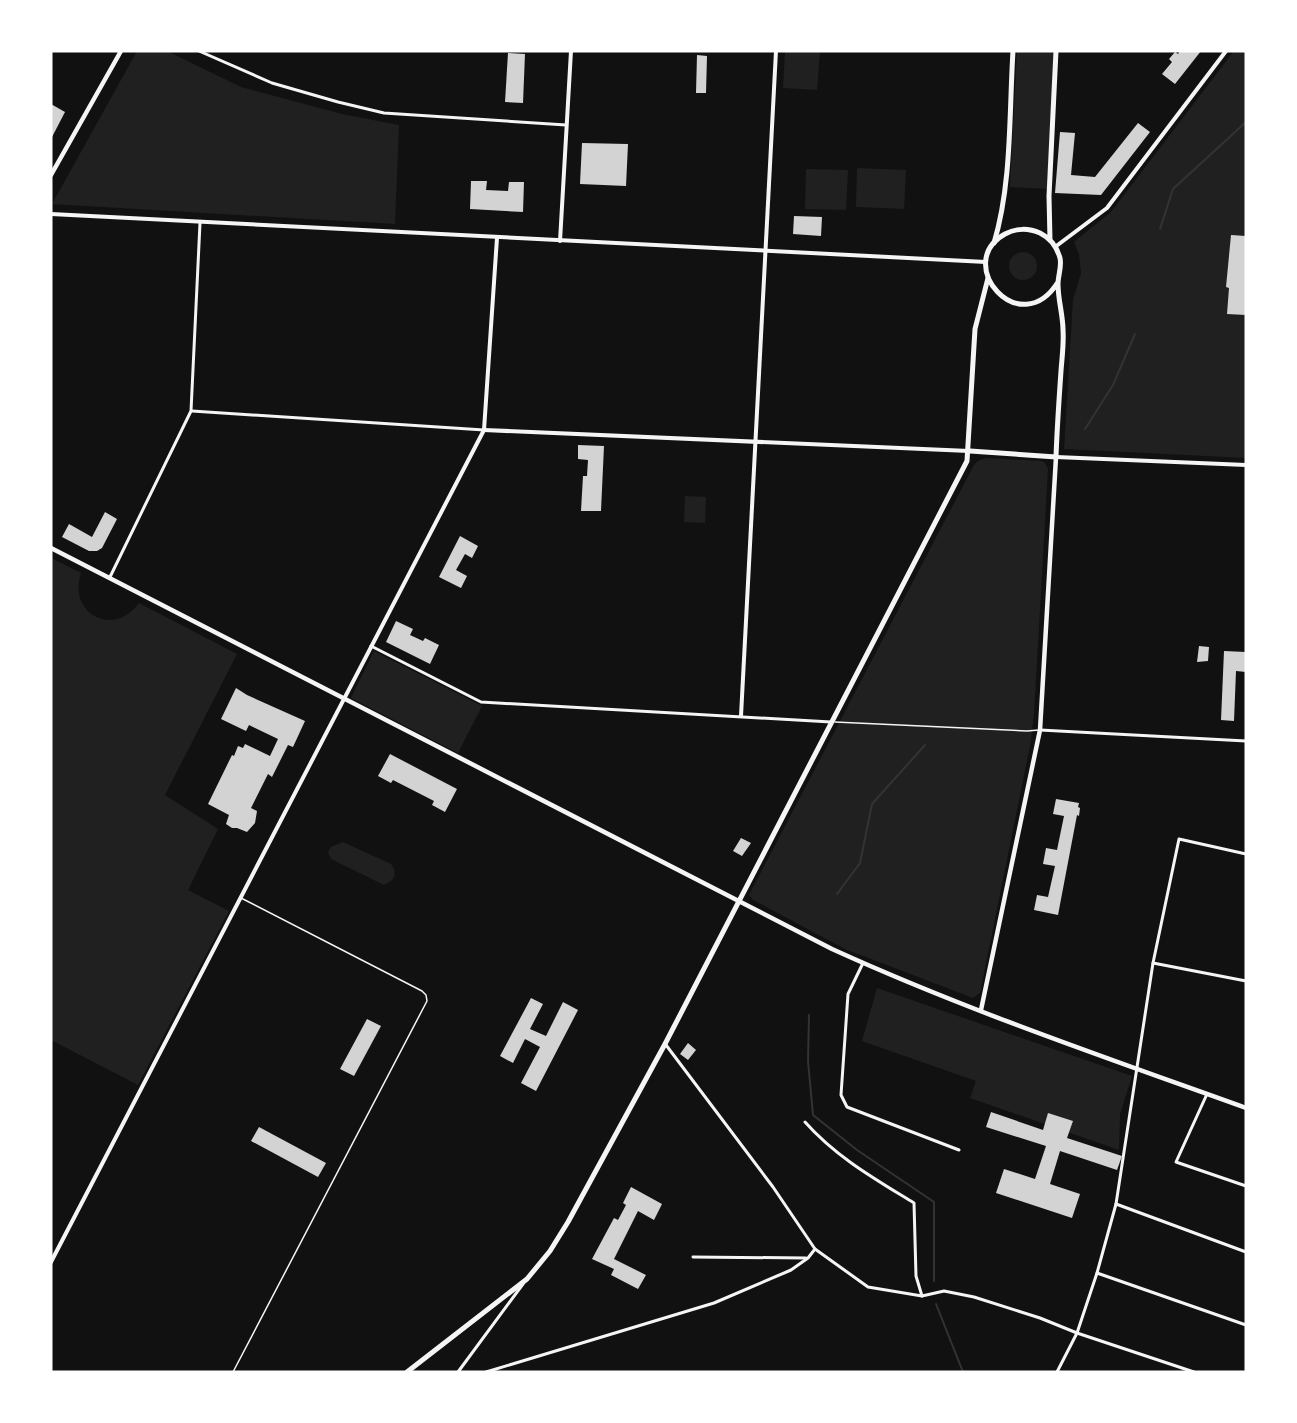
<svg xmlns="http://www.w3.org/2000/svg" width="1297" height="1423" viewBox="0 0 1297 1423" font-family="'Fira Sans',sans-serif">
<style>
.green{fill:#202020}
.lines{fill:none;stroke-linecap:round;stroke-linejoin:round}
.stream{stroke:#333;stroke-width:2}
.building{fill:#d3d3d3}
.service{stroke:#f5f5f5;stroke-width:1.5}
.minor{stroke:#f5f5f5;stroke-width:3}
.tertiary{stroke:#f5f5f5;stroke-width:4}
.secondary{stroke:#f5f5f5;stroke-width:4.5}
.primary{stroke:#f5f5f5;stroke-width:5}
</style>
<rect width="100%" height="100%" fill="#111"/>
<g class="green">
<path d="M137,51H167L241,87L342,114L399,125L395,224L52,204Z"/>
<path d="M785,51H820L817,90L783,88Z"/>
<path d="M1017,51H1055L1047,189L1010,187Z"/>
<path d="M1234,51H1246V458L1064,449L1073,300L1081,273L1079,254L1074,242L1111,212Z"/>
<path d="M857,168L906,170L904,209L856,207Z"/>
<path d="M806,169L848,170L846,210L805,209Z"/>
<circle cx="1023" cy="266" r="14"/>
<path d="M986,458L1042,461L1045,463L1048,469L1034,714L1030,746L980,993L973,998L845,949L753,900L749,895L974,465L978,461Z"/>
<path d="M685,496L706,497L705,523L684,522Z"/>
<path d="M51,558L81,573C67,614 114,638 139,603L237,654L165,795L218,829L188,890L229,911L138,1085L51,1040Z"/>
<path d="M374,651L482,706L458,753L351,698Z"/>
<path d="M343,842L391,864L394,869L395,876L391,881L384,885L331,859L328,852L331,847Z"/>
<path d="M877,988L1132,1076L1120,1114L1119,1150L970,1098L976,1081L862,1041Z"/>
</g>
<g class="lines">
<g class="stream">
<path d="M1160,229L1173,189L1246,122"/>
<path d="M1085,429L1113,385L1135,334"/>
<path d="M837,894L860,863L872,804L925,745"/>
<path d="M809,1015L808,1061L813,1115L857,1150L934,1202V1281"/>
<path d="M936,1304L963,1372"/>
</g>
</g>
<g class="building">
<path d="M1180,51H1201L1175,84L1162,74L1172,62L1169,59L1175,52L1178,54Z"/>
<path d="M508,53L525,54L523,103L505,102Z"/>
<path d="M697,55L707,56L706,93H696Z"/>
<path d="M51,104L65,112L51,139Z"/>
<path d="M1138,123L1150,132L1101,195L1055,193L1060,132L1075,133L1071,175L1095,177Z"/>
<path d="M582,143L628,144L626,186L580,184Z"/>
<path d="M471,181H487L486,190L508,191L509,182H524L523,212L470,209Z"/>
<path d="M794,216L822,217L821,236L793,234Z"/>
<path d="M1231,235L1246,236V315L1227,314L1229,288L1226,287Z"/>
<path d="M578,445L604,446L601,511H581L583,476H587L588,460L578,459Z"/>
<path d="M105,512L117,519L102,548L97,551H89L62,537L69,524L92,537Z"/>
<path d="M460,536L478,546L472,558L465,554L456,570L467,576L461,588L439,577Z"/>
<path d="M396,621L413,629L410,635L423,641L425,638L439,645L430,664L386,642Z"/>
<path d="M1199,646L1209,647L1208,661L1197,662Z"/>
<path d="M1224,651L1246,652V672L1236,671L1234,721L1221,720Z"/>
<path d="M236,688L247,695L305,721L293,747L288,745L272,777L268,774L251,808L257,811L255,823L247,832L237,828H232L226,824L229,815L208,804L232,755L234,756L238,746L243,748L245,744L270,756L278,739L249,725L246,731L221,719Z"/>
<path d="M390,754L457,789L445,812L432,805L434,801L393,780L391,783L378,776Z"/>
<path d="M1056,799L1079,803L1078,807L1080,808L1079,816L1077,815L1058,915L1034,910L1037,895L1048,897L1055,866L1043,864L1046,848L1057,850L1064,816L1053,814Z"/>
<path d="M741,838L751,843L742,856L733,851Z"/>
<path d="M531,998L543,1004L530,1029L546,1036L563,1002L578,1010L536,1091L521,1083L540,1047L525,1039L513,1063L500,1056Z"/>
<path d="M367,1019L381,1026L354,1076L340,1069Z"/>
<path d="M688,1043L696,1050L688,1060L680,1054Z"/>
<path d="M991,1112L1043,1130L1048,1113L1073,1121L1067,1138L1122,1156L1117,1170L1060,1151L1050,1184L1080,1194L1072,1218L996,1193L1004,1169L1035,1179L1046,1146L986,1127Z"/>
<path d="M259,1127L326,1163L318,1177L251,1141Z"/>
<path d="M631,1187L662,1204L654,1220L638,1211L614,1259L646,1275L638,1289L611,1275L614,1269L592,1259L614,1218L618,1220L626,1205L623,1203Z"/>
</g>
<g class="lines">
<g class="service">
<path d="M835,722L1027,731L1039,730"/>
<path d="M233,1372L427,1001L426,995L422,991L241,898"/>
</g>
<g class="minor">
<path d="M199,51L272,83L338,102L384,113L566,125"/>
<path d="M192,411L484,430"/>
<path d="M110,577L191,411L200,223"/>
<path d="M371,646L481,702L831,722"/>
<path d="M1040,730L1246,741"/>
<path d="M863,963L848,994L841,1095L847,1107L959,1150"/>
<path d="M1153,963L1246,981"/>
<path d="M666,1045L773,1187L815,1249L868,1287L922,1296L944,1291L974,1297L1040,1318L1077,1333L1194,1372"/>
<path d="M1207,1094L1176,1162L1246,1186"/>
<path d="M805,1122C836,1157 875,1179 914,1203L916,1276L922,1296"/>
<path d="M1116,1204L1246,1252"/>
<path d="M693,1257L806,1258"/>
<path d="M1097,1273L1246,1325"/>
<path d="M458,1372L523,1284"/>
<path d="M486,1372L714,1303L791,1270L808,1258L815,1249"/>
<path d="M1057,1372L1077,1333L1097,1273L1116,1204L1153,963L1179,839L1246,854"/>
</g>
<g class="tertiary">
<path d="M51,214L986,262"/>
<path d="M560,241L571,51"/>
<path d="M1055,247L1107,208L1226,51"/>
<path d="M484,430L969,451"/>
<path d="M1056,457L1246,465"/>
<path d="M741,716L776,51"/>
<path d="M51,1262L484,430L497,238"/>
</g>
<g class="secondary">
<path d="M51,175L121,51"/>
<path d="M51,548L832,949C966,1010 1107,1058 1246,1108"/>
<path d="M981,1010L1040,730L1056,457"/>
</g>
<g class="primary">
<path d="M1050,240L1049,196L1056,51"/>
<path d="M994,243C1012,183 1009,114 1013,51"/>
<path d="M970,451L1056,457C1057,428 1059,400 1061,371C1062,357 1064,343 1063,330C1063,315 1058,300 1058,284C1058,275 1062,267 1060,258C1057,247 1050,238 1040,233C1029,228 1016,228 1005,234C952,263 1020,343 1058,282"/>
<path d="M407,1372L527,1279L550,1251L568,1222L665,1044L967,461L975,329L988,278"/>
</g>
</g>
<rect width="1297" height="1423" fill="none" stroke="#ffffff" stroke-width="105"/>
</svg>
